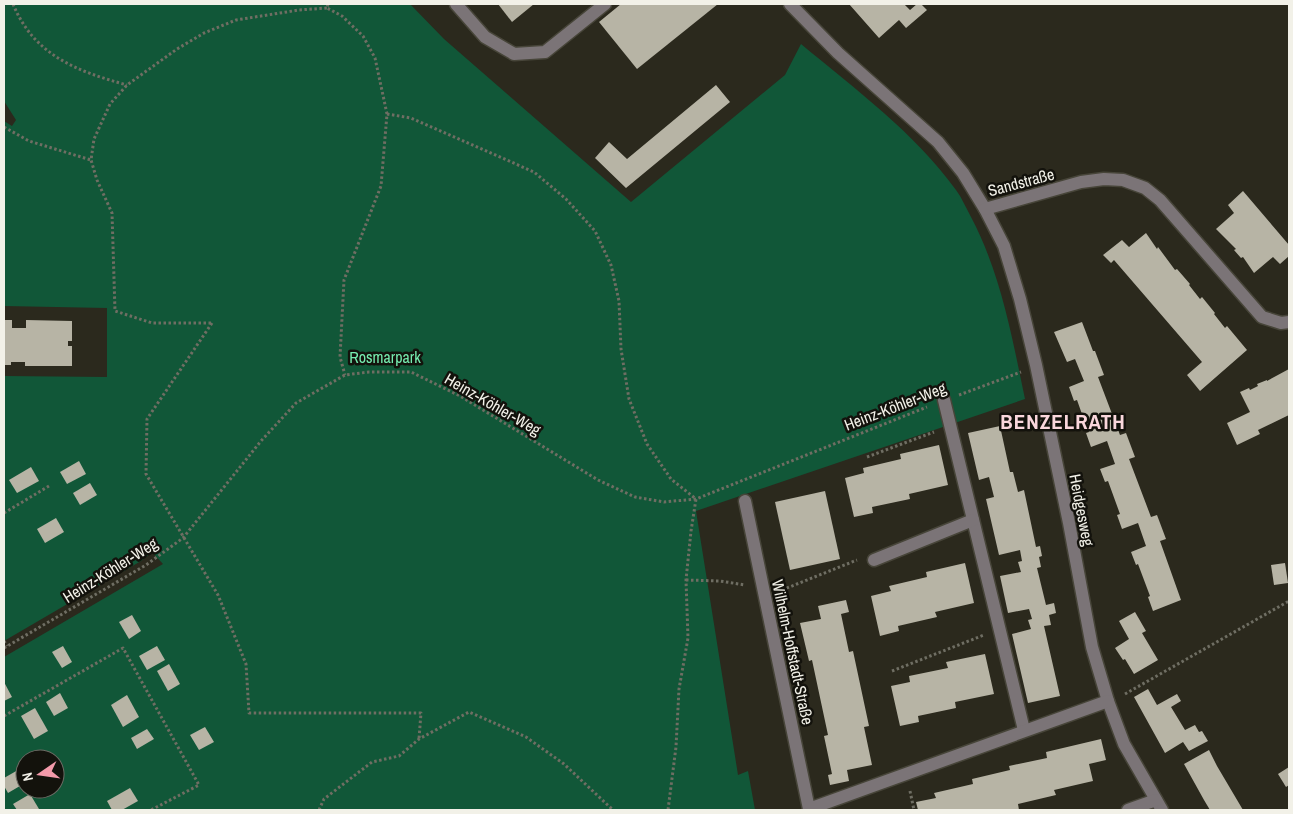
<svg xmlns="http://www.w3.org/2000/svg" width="1293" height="814" viewBox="0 0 1293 814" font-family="'Archivo Narrow',sans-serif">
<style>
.green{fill:#115738;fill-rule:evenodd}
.building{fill:#b7b4a5}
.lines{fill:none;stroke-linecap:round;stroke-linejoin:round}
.minor-casing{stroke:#474539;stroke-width:15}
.path{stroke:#6f6e63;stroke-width:3;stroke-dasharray:2.5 2.5;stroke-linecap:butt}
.minor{stroke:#7b7477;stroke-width:12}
.labels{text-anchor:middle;stroke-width:5;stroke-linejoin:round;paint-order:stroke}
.street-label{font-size:16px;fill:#f2f1e8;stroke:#13120c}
.park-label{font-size:16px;fill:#76edb0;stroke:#13120c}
.district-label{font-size:21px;font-weight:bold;letter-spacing:1px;fill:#fad7dc;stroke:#13120c}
</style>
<rect width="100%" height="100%" fill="#2b291d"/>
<path class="green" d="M4,4H410L444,39L631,202L785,75L801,44C855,89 915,133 956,190C962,198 966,208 971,217C1001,274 1012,337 1025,399L696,511L738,775L748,771L755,810H4V657L163,564L152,552L141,561L4,641V376L107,377V308L4,306V121L12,126L16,120L4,101ZM25,759H55V789H25Z"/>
<g class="building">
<path d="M498,4H534L512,22Z"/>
<path d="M621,4H718L637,69L599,22Z"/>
<path d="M849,4H904L910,10L917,4H921L927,10L906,28L899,20L879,38Z"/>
<path d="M716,85L730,102L626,188L595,158L609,142L627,159Z"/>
<path d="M1243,191L1289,245V256L1280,264L1273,257L1254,273L1243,257L1241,258L1234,250L1236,249L1216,229L1234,213L1228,205Z"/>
<path d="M1146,233L1157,249L1158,247L1175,270L1177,269L1190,284L1189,285L1200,299L1202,297L1215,313L1214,314L1225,328L1227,326L1247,350L1200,391L1187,375L1202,362L1114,260L1111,263L1103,255L1122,240L1129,247Z"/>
<path d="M4,320H12V328H26V320L72,321V341H68V346H72V366H25V362H11V365H4Z"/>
<path d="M1082,322L1093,351H1095L1104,375L1098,377L1120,435L1126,433L1135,457L1129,459L1151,517L1157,515L1166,539L1160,541L1181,600L1153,611L1148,597L1150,596L1138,564L1136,565L1131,552L1146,546L1138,523L1122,529L1117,515L1120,514L1108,481L1105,482L1100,469L1115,464L1107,441L1091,447L1086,433L1089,432L1083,417L1077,400L1074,401L1069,387L1084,381L1075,359L1067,362L1054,332Z"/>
<path d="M1289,369V415L1258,430L1260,434L1237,445L1227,423L1250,412L1240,392L1249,388L1250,390L1258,386L1257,384L1267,380V381Z"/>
<path d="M1000,426L1010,472H1013L1018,492L1024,490L1036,547L1040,546L1042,556L1039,557L1041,567L1037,568L1046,605L1054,603L1056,613L1049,615L1051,625L1044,626L1060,696L1028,703L1012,634L1031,629L1028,620L1032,619L1029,609L1008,613L1000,576L1021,572L1018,562L1022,561L1020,550L999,555L986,499L994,497L989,477L979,480L968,433Z"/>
<path d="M939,445L948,485L909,494L910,499L872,507L873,513L854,517L845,478L864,473L863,468L901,459L900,454Z"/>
<path d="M79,461L86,474L67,484L60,472Z"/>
<path d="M31,467L39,481L17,493L9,480Z"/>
<path d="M90,483L97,495L80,505L73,493Z"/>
<path d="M825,491L840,559L790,570L775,502Z"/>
<path d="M56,518L64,532L45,543L37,529Z"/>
<path d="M965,563L974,603L935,612L937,617L898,626L899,631L880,636L871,596L891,591L889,586L927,577L926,572Z"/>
<path d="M1285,563L1288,583L1274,585L1271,565Z"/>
<path d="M846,600L849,612L841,614L849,652L853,651L869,726L864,727L872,765L847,770L849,781L830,785L828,775L832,774L824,736L828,735L812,660L809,661L800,623L821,619L818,606Z"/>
<path d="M1135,612L1146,631L1142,633L1158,660L1134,674L1125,659L1123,660L1115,648L1129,639L1119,621Z"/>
<path d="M132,615L141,631L129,639L119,622Z"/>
<path d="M63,646L72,662L62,668L52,652Z"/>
<path d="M157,646L165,660L147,670L139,656Z"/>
<path d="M985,654L994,694L955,702L956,708L918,716L919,722L900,726L891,686L910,682L909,676L948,668L946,662Z"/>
<path d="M169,664L180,684L168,691L157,671Z"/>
<path d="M4,682L12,697L4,701Z"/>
<path d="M1148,689L1157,705L1177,694L1181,701L1171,707L1185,730L1195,725L1199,732L1202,731L1208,741L1189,751L1183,742L1165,753L1134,697Z"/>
<path d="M60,693L68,708L54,716L46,702Z"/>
<path d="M127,695L139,717L123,727L111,705Z"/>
<path d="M35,708L48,731L34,739L21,716Z"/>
<path d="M205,727L214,742L199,750L190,735Z"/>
<path d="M147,729L154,739L137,749L131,738Z"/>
<path d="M1101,739L1106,760L1089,764L1093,781L1054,790L1056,795L1018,804L1019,810H918L916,802L936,798L934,793L973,784L972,779L1010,770L1009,766L1047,758L1046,752Z"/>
<path d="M1209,750L1217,766L1243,810H1210L1204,800L1184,764Z"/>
<path d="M1289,767V785L1286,787L1278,774Z"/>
<path d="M18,770L25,783L8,793L4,786V778Z"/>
<path d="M130,788L138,801L122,810H112L107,801Z"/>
<path d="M30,794L39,809L17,810L13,804Z"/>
</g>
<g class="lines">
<g class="minor-casing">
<g id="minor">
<path d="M456,4L485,37L514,54L545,52L605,4"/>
<path d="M790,4L838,53L938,142L963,173L985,209L1004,246L1020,299L1036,365L1069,523L1092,647L1108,701L1124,744L1162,810"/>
<path d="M985,209L1081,182L1104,179L1123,180L1145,188L1160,200L1262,317L1281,323L1289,322"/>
<path d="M944,400L1024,730"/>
<path d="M745,501L809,809L1108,701"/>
<path d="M874,560L973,520"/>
<path d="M1128,810L1156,800"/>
</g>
</g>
<g class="path">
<path d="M13,4C34,55 76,71 127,85"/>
<path d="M328,4L327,8L342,16L363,36L375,58L387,114L381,186L344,280L340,357L345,375"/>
<path d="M387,114L411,118L534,172L566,199L595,231L611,265L619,301L621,349L629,399L647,444L671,479L696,499L691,531L686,580L688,638L679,689L676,747L668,810"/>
<path d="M4,127L29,141L91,160"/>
<path d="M211,323H152L115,311L112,213L97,180L91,160L94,139L110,104L127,85L177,49L204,33L236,20L299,10L327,8"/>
<path d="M212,323L147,419L146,474L218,595L246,664L249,713H421L419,739"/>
<path d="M959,395L1021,372"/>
<path d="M867,457L934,432"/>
<path d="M4,513L49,486"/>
<path d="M686,580L720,581L745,585"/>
<path d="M782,590L857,560"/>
<path d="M4,641L7,646"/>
<path d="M4,648L146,565L183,538L261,441L296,403L345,375L369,372H411L460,396L598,480L635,497L664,502L696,499L927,407"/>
<path d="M892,671L984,635"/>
<path d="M1125,694L1289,601"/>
<path d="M4,716L123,648L199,785L151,810"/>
<path d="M910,791L914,810"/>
<path d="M319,810L324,799L372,762L399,756L419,739L469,712L526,737L564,764L613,810"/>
</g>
<use href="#minor" class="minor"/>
</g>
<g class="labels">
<g class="street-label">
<text transform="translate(1021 182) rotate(-15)" y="6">Sandstraße</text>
<text transform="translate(493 404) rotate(30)" y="6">Heinz-Köhler-Weg</text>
<text transform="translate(895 406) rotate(-21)" y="6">Heinz-Köhler-Weg</text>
<text transform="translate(1082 510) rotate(79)" y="6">Heidgesweg</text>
<text transform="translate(110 570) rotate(-32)" y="6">Heinz-Köhler-Weg</text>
<text transform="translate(793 652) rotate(78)" y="6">Wilhelm-Hoffstadt-Straße</text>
</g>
<g class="park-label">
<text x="385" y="363">Rosmarpark</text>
</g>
<g class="district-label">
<text x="1063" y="429">BENZELRATH</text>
</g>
</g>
<rect width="1293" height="814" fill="none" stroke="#f2f1e8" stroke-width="10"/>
<g transform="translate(40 774) rotate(257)"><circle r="24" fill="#13120c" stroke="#6c6b64"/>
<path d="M0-4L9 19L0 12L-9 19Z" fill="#f39aaa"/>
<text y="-8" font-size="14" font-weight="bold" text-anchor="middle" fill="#f2f1e8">N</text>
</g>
</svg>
